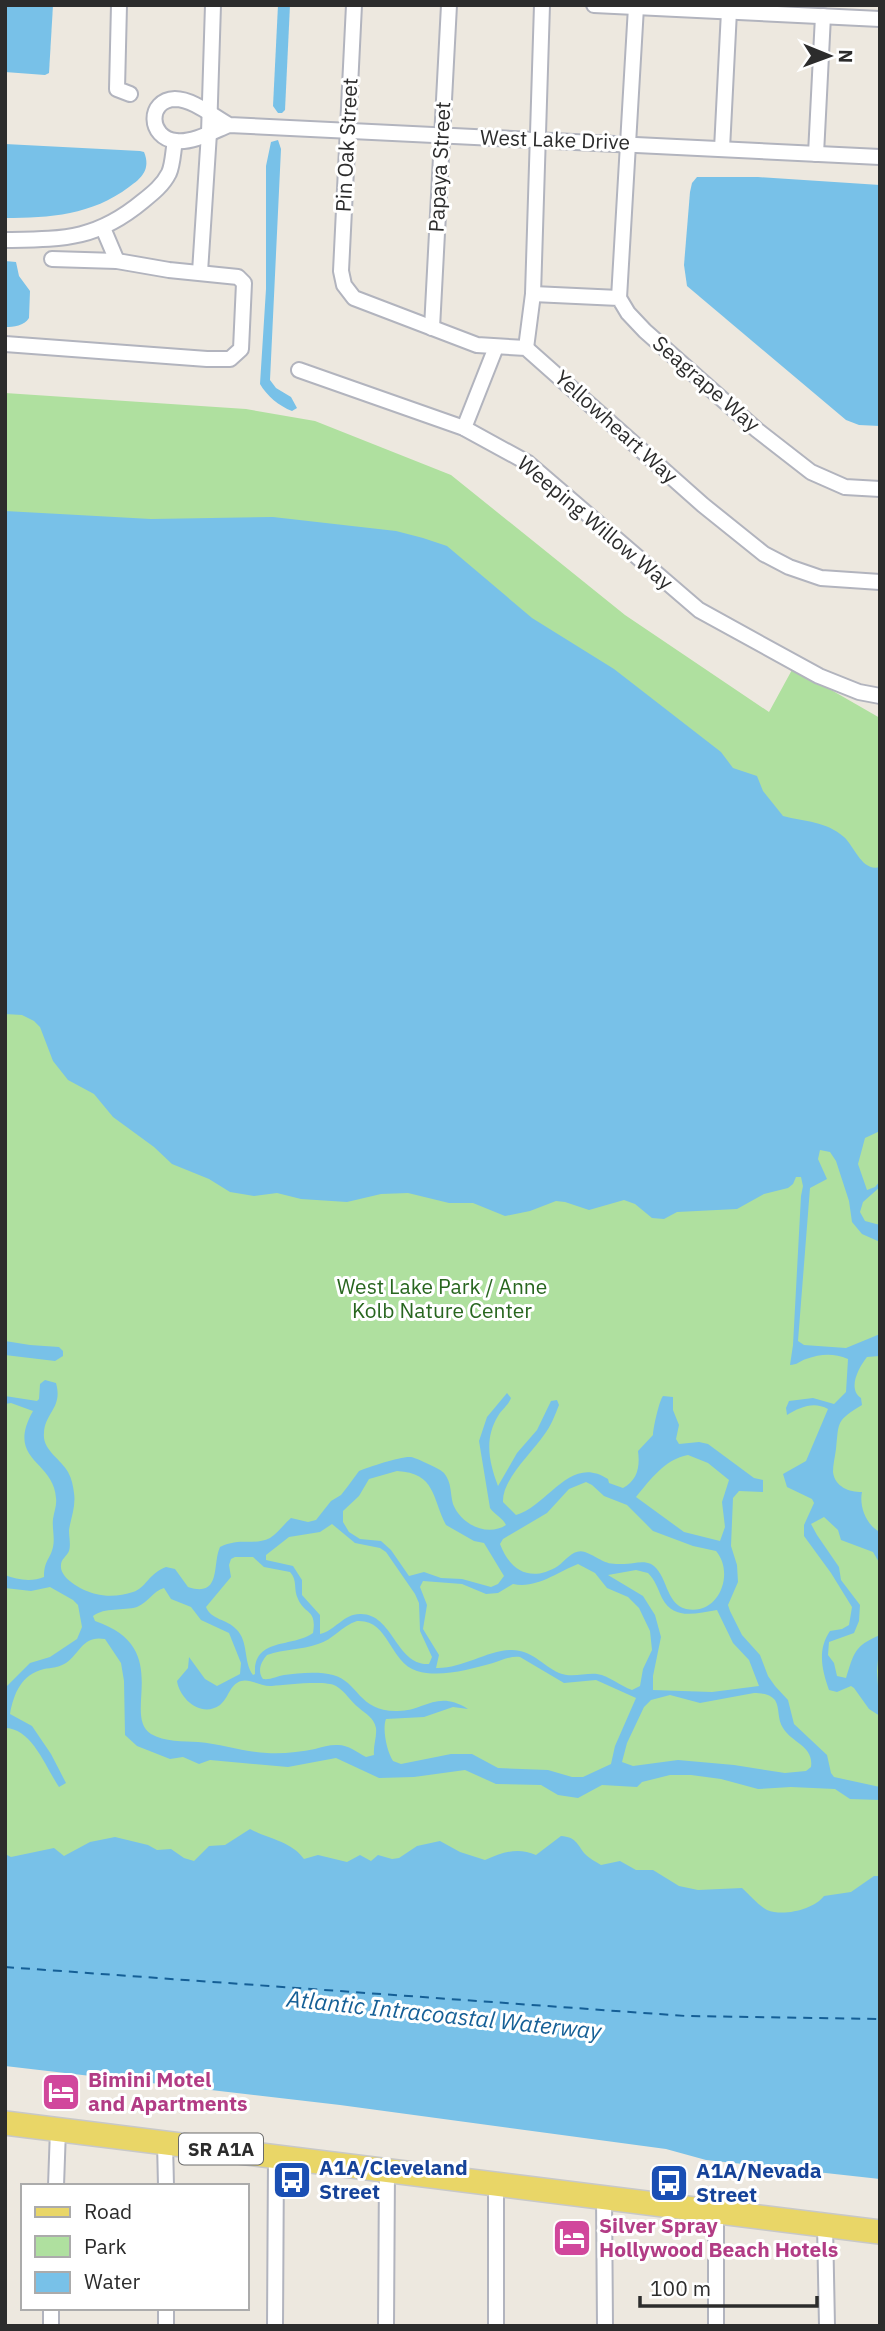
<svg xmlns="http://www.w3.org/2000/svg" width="885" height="2331" viewBox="0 0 885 2331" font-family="'IBM Plex Sans',sans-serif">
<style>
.green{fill:#afe09f}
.water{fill:#78c1e8;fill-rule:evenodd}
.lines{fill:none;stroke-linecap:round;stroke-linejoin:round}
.ferry{stroke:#155f96;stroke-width:2;stroke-dasharray:9 7;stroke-linecap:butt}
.street-casing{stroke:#b2b4be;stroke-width:18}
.primary-casing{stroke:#c8c8c8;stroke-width:26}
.street{stroke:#fff;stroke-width:14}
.primary{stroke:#e9d667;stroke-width:23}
.labels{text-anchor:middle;stroke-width:6;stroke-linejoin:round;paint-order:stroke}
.shield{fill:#fff;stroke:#6b6b6b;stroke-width:2}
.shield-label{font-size:19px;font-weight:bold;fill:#2c2c2c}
.street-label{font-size:21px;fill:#2c2c2c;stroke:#fff}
.park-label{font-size:21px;fill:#28661f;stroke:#fff}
.hotel-label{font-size:21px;font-weight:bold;fill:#b23c85;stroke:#fff;text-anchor:start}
.transit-label{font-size:21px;font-weight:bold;fill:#164399;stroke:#fff;text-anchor:start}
.water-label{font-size:23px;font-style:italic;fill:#155f96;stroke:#fff}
</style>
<rect width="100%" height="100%" fill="#ede8df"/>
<path class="green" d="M5,393L246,409L315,421L451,475L625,615L769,712L793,668L880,718V1966L5,1880Z"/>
<g class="water">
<path d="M5,5H53L49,73L45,75L5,72Z"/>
<path d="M278,5H290L285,110L282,113H278L273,106Z"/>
<path d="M278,140L281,149L270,380L276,388L291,397L297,408L292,411C279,406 267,396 260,384L266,289V166L271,142Z"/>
<path d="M5,144L140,151L144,152C151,169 142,178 129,187C92,215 50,218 5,218Z"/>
<path d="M697,177H758L880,185V426L859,425L846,420L687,286L684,265L690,192L692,183Z"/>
<path d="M5,261L16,262L19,276L30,291L29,318C24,326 14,327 5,327Z"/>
<path d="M5,511L151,519L273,517L396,531L423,538L447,546L532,618L614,669L721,752L733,768L757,776L763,791L783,816C805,822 826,821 844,837C855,847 862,872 880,867V1131L865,1138L858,1164L867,1190L875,1187L880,1181V1187L863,1202L860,1212L865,1221L880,1225V1242L862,1234L852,1222L849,1201L836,1161L830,1152L820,1150L818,1159L827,1179L810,1188L798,1341L804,1345L846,1348L880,1334V1356L867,1357C859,1367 847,1389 861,1398L862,1405C836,1421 839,1421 836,1449C835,1457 833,1464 833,1472C835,1487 849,1492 862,1492C859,1506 866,1525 880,1532V1564L873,1552L841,1540L838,1530L824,1517L811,1524L817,1535L839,1567L841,1580L860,1605L859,1621L854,1633L829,1642L828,1655L834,1663L837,1676L846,1678C854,1653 854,1646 880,1635L877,1671L880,1716L869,1709L854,1688L851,1686L837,1692L829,1690C822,1670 817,1650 830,1631L842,1629L849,1625L852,1607L831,1573L804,1536V1525L814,1503L812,1499L787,1487L783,1474L806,1461L828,1409C814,1401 800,1407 787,1415L786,1408L789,1401L813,1398L834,1404L846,1392L848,1359C833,1353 821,1354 806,1359C800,1361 797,1365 790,1365L793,1345L801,1196L803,1186L801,1177H796L793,1184L788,1188L764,1194L737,1209L677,1212L664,1219L652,1218L635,1204L624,1200L589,1210L565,1202L556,1201L530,1211L505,1216L473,1203H449L408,1193L381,1194L347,1202L301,1199L277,1193L254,1196L230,1192L209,1179L172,1164L154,1147L113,1117L94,1094L68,1080L53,1061L40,1027L34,1021L22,1015L5,1014Z"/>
<path d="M5,1341L30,1345L59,1347L63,1351V1356L55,1361L5,1355Z"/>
<path d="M45,1380L56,1383C63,1408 45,1412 44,1433C42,1450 61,1459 68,1472C72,1479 73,1486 74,1493C76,1506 71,1517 69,1530C69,1537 71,1545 69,1551C67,1556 61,1559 61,1565C59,1579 85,1592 96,1594C107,1597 122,1596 133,1592C146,1588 149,1573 166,1567L175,1569L188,1587C222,1598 212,1564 220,1547C240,1537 254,1546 270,1538C278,1533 284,1524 291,1518L308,1522L316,1520L331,1501L341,1495L348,1486L359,1471C369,1467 401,1456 411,1457C416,1458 441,1469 444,1473C452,1483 450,1493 453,1504C461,1525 488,1537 506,1525C503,1518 494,1514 490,1508L479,1441L487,1417L507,1393L511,1398C508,1406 502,1409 498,1416C484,1439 489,1462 498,1486L517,1453L537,1430L551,1401L557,1400L559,1405C555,1415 551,1426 544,1435C532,1453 502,1479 503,1502L516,1515C549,1505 570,1454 608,1479L609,1483L623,1488C638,1480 640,1466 638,1451L653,1435C653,1429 659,1401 663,1396L673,1397V1410L679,1425L676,1439L679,1444L699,1442L708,1444L754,1478L763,1480V1492L739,1491L733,1498L731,1546L737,1565L738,1582L728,1605L730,1611L742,1635L760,1655L768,1676L775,1686L788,1700L794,1724L827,1755L831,1773L834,1777L880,1787V1800L850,1799L835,1789L791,1787L758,1789L721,1779L691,1775H670L642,1782L637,1787L602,1785L578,1798L558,1795L541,1785L496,1784L465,1770L414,1777L379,1778L336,1758L288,1767L210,1760L199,1764L183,1757L170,1759L137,1746L125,1735L124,1681L121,1663L105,1639C83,1635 81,1652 66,1663C60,1667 51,1668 44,1669C21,1675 14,1693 10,1714L32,1726L51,1754L66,1783L59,1787C46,1768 32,1728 5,1728V1688L30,1663L50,1657L77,1639L82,1627L78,1605L73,1600L50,1587L31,1591L5,1588V1575C17,1580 32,1582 44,1577C44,1560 50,1560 53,1547C55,1538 52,1528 53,1519C54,1512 57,1505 56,1498C54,1460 5,1461 33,1411L11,1403L5,1404V1396L37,1401L39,1399L40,1384ZM688,1455L708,1463L729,1480L722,1502L725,1527L720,1541L684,1532L636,1497C650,1480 665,1459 688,1455ZM397,1471C436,1473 432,1498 446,1525L474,1541L484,1543L504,1576L498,1584L491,1587L462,1579L441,1578L424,1572L409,1576L391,1550L381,1541L360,1539L349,1532L343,1522V1511L359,1496L369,1479ZM586,1482L592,1485L604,1496L627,1505L653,1531L693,1546L716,1551C735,1573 719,1616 686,1609C665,1604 668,1574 651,1564C643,1560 632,1564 624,1564C602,1565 603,1559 585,1552C574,1548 566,1560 558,1566C531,1583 510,1571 500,1544L503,1539L547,1513L569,1489ZM332,1524L355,1543L380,1548L386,1552L415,1594L419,1603L420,1631L432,1657L429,1664C396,1666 393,1613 360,1614C343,1614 335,1631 320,1634V1615L302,1595V1580L293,1566L266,1560V1555L289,1537L320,1532ZM235,1557H253L264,1567L290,1572C298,1581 293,1589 298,1599C305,1615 317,1609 313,1633C292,1648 253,1637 255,1674L253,1675C243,1662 249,1641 236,1629C227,1619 211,1620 206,1607L231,1577L229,1565L231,1559ZM578,1564L595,1573L607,1588L628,1597L639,1608L650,1631L652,1650L643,1669L640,1686L632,1690C620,1686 610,1676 597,1674C584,1673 571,1678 559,1673C542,1665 531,1649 510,1650C486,1651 461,1669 436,1668L439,1655L423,1629L427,1605L420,1587L423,1581L462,1584L486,1594L498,1593L513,1584C537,1589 557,1572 578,1564ZM636,1570L648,1573C655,1580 658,1589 662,1598C674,1621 696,1613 717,1610L733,1643L749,1660L759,1686L712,1692L653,1690V1676L661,1637L655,1615L643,1596L608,1575ZM164,1588L171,1599L191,1607L201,1620L229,1633L241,1663L240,1674L217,1686L205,1679L189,1657L188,1668L177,1681C180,1700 202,1718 220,1705C229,1698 229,1685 241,1681C250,1678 261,1687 272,1686C285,1685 326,1680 336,1686C345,1691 351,1702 359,1708C366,1714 374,1718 376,1728C377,1737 373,1746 374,1755L366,1757C357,1752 347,1744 336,1745C329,1745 322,1747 315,1749C300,1752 283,1754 267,1753C244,1752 222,1744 198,1742C184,1741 164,1742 151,1734C121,1715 175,1648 95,1621L93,1616C105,1607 123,1611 137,1607C149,1602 153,1591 164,1588ZM357,1621C389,1619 389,1662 417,1671C440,1678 471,1669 493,1663C502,1660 510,1656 520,1657L564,1683L596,1680L636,1698L615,1746L611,1764L583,1777H572L548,1770L498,1768L472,1754H451L401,1764L393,1761C387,1752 382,1729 386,1719L424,1717L453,1707L468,1709C436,1689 425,1712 396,1711C358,1711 359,1682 333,1675C319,1671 298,1673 284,1675C277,1676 271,1680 263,1679C257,1671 261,1662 267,1655C284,1649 301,1650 318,1644C333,1640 341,1626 357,1621ZM754,1693C761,1693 770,1694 775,1700C780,1708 777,1719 783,1728C792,1743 814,1746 811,1767L806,1771L785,1773L734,1765L678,1760L633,1766L622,1762L627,1743L644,1707L651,1700L670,1695L700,1703Z"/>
<path d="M250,1829C268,1839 291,1841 304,1859L318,1855L347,1862L360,1855L371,1861L378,1855L392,1859L399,1858L417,1846L440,1841L460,1852L485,1860C503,1852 518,1847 536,1855L561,1836C576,1837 577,1844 585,1854C589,1858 596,1862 601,1865L620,1861L636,1870H653L679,1886L698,1890L742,1888C749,1894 759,1906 767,1910C784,1917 814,1909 824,1896L851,1892L874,1876H880V2179L706,2160L666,2149L340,2105L5,2066V1854L11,1857L54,1848L64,1856L90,1842L115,1837L148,1845L157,1850L171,1849L184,1858L194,1861L209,1846L225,1845Z"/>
</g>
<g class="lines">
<path class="ferry" d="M5,1967L686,2016L880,2019"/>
<g class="street-casing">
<g id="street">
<path d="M119,5L117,89L130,94"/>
<path d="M354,5L341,271L344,285L354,298L477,345L526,348L703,505L764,554L789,567L821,578L880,582"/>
<path d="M594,5L880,19"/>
<path d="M229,125C214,117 193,99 175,99C147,100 148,138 176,141C193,143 214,131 229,125L880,157"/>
<path d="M722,149L729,11"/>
<path d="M816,154L823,16"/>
<path d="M103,228L117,261"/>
<path d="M5,240C64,239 96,240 143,201C153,193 163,185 169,173C173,164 173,151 175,141"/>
<path d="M200,272L209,133L213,5"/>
<path d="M533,294L619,298L628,313L645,331L757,430L811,472L845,487L880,489"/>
<path d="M619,298L636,7"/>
<path d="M432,328L449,5"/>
<path d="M5,344L207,359H230L241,349L244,283L238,277L169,270L117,261L52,259"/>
<path d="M526,348L533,294L542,5"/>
<path d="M299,370L464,428L528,463L699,610L819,676L859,692L880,696"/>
<path d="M464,428L496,347"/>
<path d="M165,2142L166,2186"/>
<path d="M496,2183V2326"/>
<path d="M56,2186L58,2129"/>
<path d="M604,2197L605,2326"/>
<path d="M716,2211V2326"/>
<path d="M825,2225L827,2326"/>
<path d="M166,2308V2326"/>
<path d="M51,2326V2308"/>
<path d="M275,2326L276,2156"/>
<path d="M386,2326L387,2170"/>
</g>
</g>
<g class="primary-casing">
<path id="primary" d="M5,2123L880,2232"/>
</g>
<use href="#street" class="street"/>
<use href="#primary" class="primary"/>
</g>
<defs>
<g id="hotel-square" transform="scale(2.0125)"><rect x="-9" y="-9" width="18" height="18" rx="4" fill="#d1479c" stroke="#fff"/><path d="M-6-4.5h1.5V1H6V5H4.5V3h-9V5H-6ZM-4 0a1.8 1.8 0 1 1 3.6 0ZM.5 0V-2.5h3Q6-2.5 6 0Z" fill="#fff"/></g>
<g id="bus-square" transform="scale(2.0125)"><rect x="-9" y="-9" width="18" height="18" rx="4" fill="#1a4fb4" stroke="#fff"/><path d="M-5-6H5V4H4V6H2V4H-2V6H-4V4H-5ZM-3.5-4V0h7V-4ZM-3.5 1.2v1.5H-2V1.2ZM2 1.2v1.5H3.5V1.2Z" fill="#fff"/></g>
</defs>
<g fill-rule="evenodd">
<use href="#hotel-square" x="61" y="2092"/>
<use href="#bus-square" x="292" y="2180"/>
<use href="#bus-square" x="669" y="2183"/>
<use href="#hotel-square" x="572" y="2238"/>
</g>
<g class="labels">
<rect class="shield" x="179" y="2133.5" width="84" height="31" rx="5"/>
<g class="shield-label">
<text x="221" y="2156">SR A1A</text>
</g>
<g class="street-label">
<text transform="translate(555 140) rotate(2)" y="7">West Lake Drive</text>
<text transform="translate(347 145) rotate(-87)" y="7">Pin Oak Street</text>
<text transform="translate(440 167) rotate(-87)" y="7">Papaya Street</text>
<text transform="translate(706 384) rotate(41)" y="7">Seagrape Way</text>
<text transform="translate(616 427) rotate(42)" y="7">Yellowheart Way</text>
<text transform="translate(595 523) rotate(40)" y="7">Weeping Willow Way</text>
</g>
<g class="park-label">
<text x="442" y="1294">West Lake Park / Anne<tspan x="442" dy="24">Kolb Nature Center</tspan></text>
</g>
<g class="hotel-label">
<text x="88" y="2087">Bimini Motel<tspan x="88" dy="24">and Apartments</tspan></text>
<text x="599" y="2233">Silver Spray<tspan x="599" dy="24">Hollywood Beach Hotels</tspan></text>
</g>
<g class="transit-label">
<text x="319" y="2175">A1A/Cleveland<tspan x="319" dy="24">Street</tspan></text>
<text x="696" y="2178">A1A/Nevada<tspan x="696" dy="24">Street</tspan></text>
</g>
<g class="water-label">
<text transform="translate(444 2015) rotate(6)" y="8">Atlantic Intracoastal Waterway</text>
</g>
</g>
<rect width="885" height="2331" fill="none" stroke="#2c2c2c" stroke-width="14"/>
<rect x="21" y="2184" width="228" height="126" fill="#ffffff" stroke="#ababab" stroke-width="2"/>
<rect x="35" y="2207" width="35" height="10" fill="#e9d667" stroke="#ababab" stroke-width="2"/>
<text x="84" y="2219" font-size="21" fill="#2c2c2c">Road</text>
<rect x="35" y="2236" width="35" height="21" fill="#afe09f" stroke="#ababab" stroke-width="2"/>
<text x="84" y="2254" font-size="21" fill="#2c2c2c">Park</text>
<rect x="35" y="2272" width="35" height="21" fill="#78c1e8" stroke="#ababab" stroke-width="2"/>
<text x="84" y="2289" font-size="21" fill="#2c2c2c">Water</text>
<g transform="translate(829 56) rotate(91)" stroke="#ffffff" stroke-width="5" paint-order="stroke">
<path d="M0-5L12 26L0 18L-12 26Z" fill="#2c2c2c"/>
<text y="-10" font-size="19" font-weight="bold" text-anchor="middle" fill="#2c2c2c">N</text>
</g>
<path d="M640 2296v10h177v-10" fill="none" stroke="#2c2c2c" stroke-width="3.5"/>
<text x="650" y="2296" font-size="21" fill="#2c2c2c" stroke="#ffffff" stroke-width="5" paint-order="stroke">100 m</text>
</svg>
